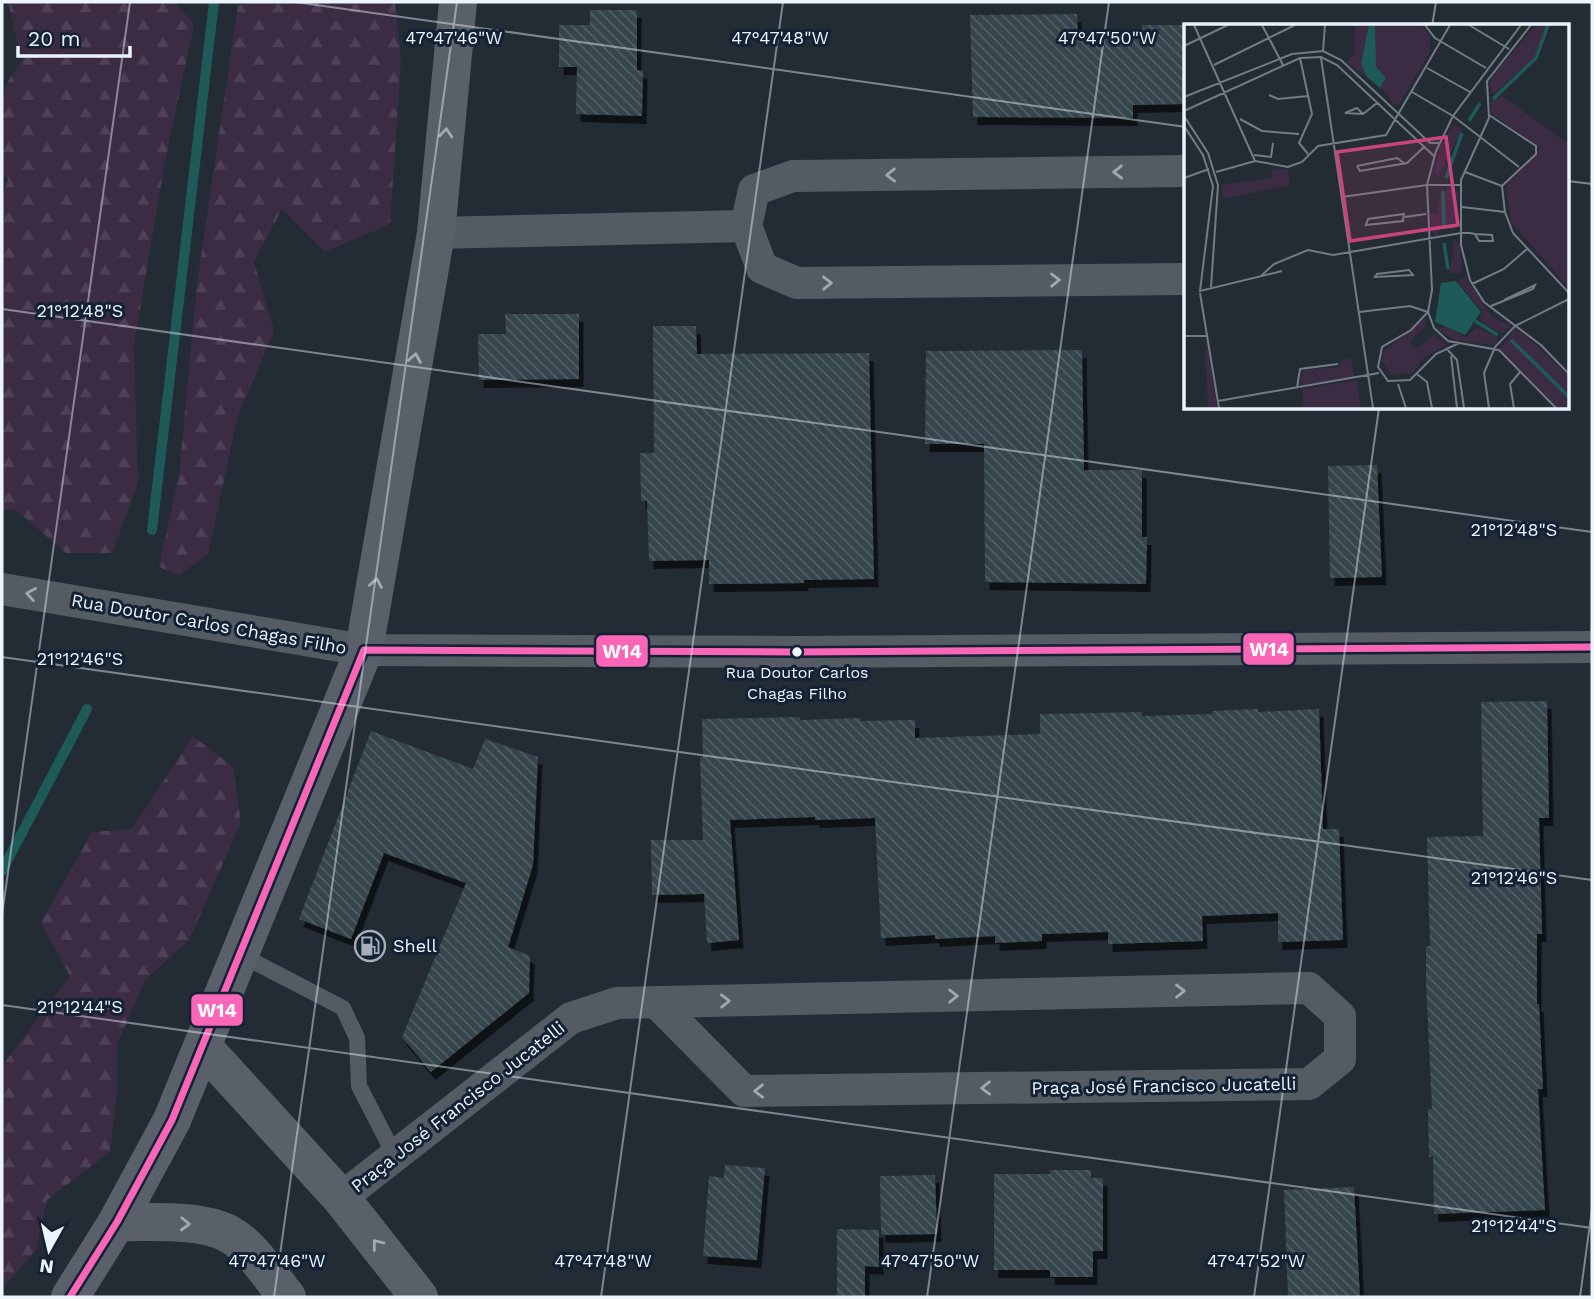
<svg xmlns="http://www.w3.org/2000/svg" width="1594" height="1299" viewBox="0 0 1594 1299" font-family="'Work Sans',sans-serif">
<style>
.forest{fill:url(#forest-firs)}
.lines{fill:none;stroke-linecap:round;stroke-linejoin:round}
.stream{stroke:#1e5a58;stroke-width:10}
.building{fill:url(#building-back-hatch);filter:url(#shadow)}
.service{stroke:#545b62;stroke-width:16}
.minor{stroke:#545b62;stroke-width:32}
.secondary{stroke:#5a6069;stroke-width:38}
.bus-1-casing{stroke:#122133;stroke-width:12}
.bus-1{stroke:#fa66b7;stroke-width:7}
.oneway{stroke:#a3aab4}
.oneway2{stroke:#a0a8b0}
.ticks{fill:none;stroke:#ecf4fe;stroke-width:2;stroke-opacity:0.45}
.bus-dot{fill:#ecf4fe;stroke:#122133;stroke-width:2.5}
.labels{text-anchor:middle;stroke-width:6;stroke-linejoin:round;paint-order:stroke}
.bus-label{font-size:16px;fill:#ecf4fe;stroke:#122133}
.street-label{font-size:18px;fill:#ecf4fe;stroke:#122133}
.poi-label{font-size:18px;fill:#ecf4fe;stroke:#122133;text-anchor:start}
.inset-river{fill:none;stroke:#1e5a58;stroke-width:3.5}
.inset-road{fill:none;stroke:#737c85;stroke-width:2}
.view{fill:#ca447c;fill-opacity:0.15;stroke:#ca447c;stroke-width:3.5}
.inset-edge{fill:none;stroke:#ecf4fe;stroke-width:3.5}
.ticks-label{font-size:18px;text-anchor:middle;fill:#ecf4fe;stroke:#122133;stroke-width:6;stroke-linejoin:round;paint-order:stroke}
.line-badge{stroke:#122133;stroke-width:2.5}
.badge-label{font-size:19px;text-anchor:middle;font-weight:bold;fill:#fff}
</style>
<defs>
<pattern id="forest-firs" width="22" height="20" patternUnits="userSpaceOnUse" patternTransform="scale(1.75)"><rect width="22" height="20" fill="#3b2b43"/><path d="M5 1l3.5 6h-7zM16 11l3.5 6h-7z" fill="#4e4056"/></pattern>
<pattern id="building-back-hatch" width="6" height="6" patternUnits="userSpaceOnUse" patternTransform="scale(1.75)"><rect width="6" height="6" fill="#34444c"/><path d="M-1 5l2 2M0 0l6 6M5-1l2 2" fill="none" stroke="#526067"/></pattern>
<filter id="shadow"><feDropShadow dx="4.5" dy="8" stdDeviation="0" flood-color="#0009"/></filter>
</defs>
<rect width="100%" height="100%" fill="#232c35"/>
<g class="forest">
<path d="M8,2H174L194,24L165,162L134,345L138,483L112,553H66L16,510L2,511V196L8,180L2,171V101L7,83L22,60Z"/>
<path d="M249,2H395L401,60L390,224L325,252L282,209L254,262L274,331L237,419L208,554L179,575L159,567L179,475L197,284L238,6Z"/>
<path d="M193,736L233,767L241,823L189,940L145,980L117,1044V1091L110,1152L47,1200L36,1250L2,1289V1066L70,976L41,923L92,832L132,829Z"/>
</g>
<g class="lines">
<g class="stream">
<path d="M152,530L214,2"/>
<path d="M2,871L87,709"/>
</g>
</g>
<g class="building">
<path d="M590,10H637V70L643,71L642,116L576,114L577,67H559V25H590Z"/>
<path d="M1077,14L1078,38L1142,37V25H1186V104L1133,105V118L973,117L970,15Z"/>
<path d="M505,314H579V379L479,380L478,334H506Z"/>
<path d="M653,326H696L697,354L869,353L874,579L804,580V583L709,584V560L649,561L647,501H641L640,453H654Z"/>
<path d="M1082,350L1084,470H1142V537H1147L1146,584L985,582L984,444H925L926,351Z"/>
<path d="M1377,465L1382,577L1330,578L1328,466Z"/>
<path d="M1547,701L1549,818H1539L1542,934H1537V1004H1539L1543,1089H1538L1545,1210L1434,1214L1433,1156L1429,1157L1428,1109H1432L1426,981V946H1430L1427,837L1483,836L1481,702Z"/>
<path d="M1258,709V712L1319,709L1323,829H1339L1343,940L1278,942V913L1202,916L1203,941L1108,944V932L1042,934V941L995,943V936L935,939V935L881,938L875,818L815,820V817L730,820L739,940L707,943L704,894L652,895L651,840H703L700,757H703L702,719L800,717V720L860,718L861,721L915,720V738L1040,734V714L1142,712V716L1212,714V711Z"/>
<path d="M371,731L473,769L485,739L538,757L533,865L508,947L530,956L529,993L431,1072L402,1037L466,883L384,853L351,939L299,919Z"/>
<path d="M725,1165L765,1168L757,1260L703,1256L709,1176L724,1178Z"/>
<path d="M1050,1170H1091V1178H1103V1251H1093V1277H1050V1270H994V1174H1050Z"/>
<path d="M935,1175L937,1234L881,1235L880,1176Z"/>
<path d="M1354,1187L1360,1297H1288L1284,1190Z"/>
<path d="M837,1229L879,1230V1267L865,1266V1297H837Z"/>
</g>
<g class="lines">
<path class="service" d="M241,955L343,1008L357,1038L359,1086L395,1156"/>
<g class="minor">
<path d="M1186,171L793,176L754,190L746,226L762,268L797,283L1186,279"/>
<path d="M436,233L746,226"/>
<path d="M2,589L364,650L797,652L1592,647"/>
<path d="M341,1198L571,1018L617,1003L1309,988L1340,1016V1059L1309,1084L744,1091L657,1003"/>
</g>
<g class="secondary">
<path d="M204,1048L341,1198L419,1297"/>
<path d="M117,1222C149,1223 200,1218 229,1234C253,1247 270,1277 287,1297"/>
<path d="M70,1297L117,1222L172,1120L364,650L436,233L458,2"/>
</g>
<g class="bus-1-casing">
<path id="bus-1" d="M70,1297L117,1222L172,1120L364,650L797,652L1592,647"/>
</g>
<use href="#bus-1" class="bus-1"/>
</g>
<defs><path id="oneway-chevron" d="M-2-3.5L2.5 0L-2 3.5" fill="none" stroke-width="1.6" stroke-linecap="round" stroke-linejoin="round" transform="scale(1.75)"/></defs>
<g class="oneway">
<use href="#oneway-chevron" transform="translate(446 133) rotate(-85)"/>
<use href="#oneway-chevron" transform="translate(415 358) rotate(-80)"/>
<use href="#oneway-chevron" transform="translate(376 583) rotate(-80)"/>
<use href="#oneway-chevron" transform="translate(185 1224) rotate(2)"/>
<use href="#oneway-chevron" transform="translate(377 1244) rotate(-128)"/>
</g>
<g class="oneway2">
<use href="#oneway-chevron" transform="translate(1118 172) rotate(179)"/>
<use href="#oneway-chevron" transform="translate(891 175) rotate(179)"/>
<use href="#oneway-chevron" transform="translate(1055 280) rotate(-1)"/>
<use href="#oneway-chevron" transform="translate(827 283) rotate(-1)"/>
<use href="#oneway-chevron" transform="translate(31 594) rotate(-170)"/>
<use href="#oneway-chevron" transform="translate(1180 991) rotate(-1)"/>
<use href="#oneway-chevron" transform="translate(953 996) rotate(-1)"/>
<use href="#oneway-chevron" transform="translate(725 1001) rotate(-1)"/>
<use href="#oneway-chevron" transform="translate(986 1088) rotate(179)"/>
<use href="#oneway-chevron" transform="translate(759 1091) rotate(179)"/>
</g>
<path class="ticks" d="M295,2L1186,127M1432,26L1436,2M1568,181L1592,184M2,309L1592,532M2,657L1592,880M2,915L130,2M2,1005L1592,1228M274,1297L457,2M601,1297L783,2M927,1297L1109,2M1254,1297L1379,408M1580,1297L1592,1209"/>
<defs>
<g id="fuel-ring" transform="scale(1.575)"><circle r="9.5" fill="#122133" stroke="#a6aeb8" stroke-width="1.5"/><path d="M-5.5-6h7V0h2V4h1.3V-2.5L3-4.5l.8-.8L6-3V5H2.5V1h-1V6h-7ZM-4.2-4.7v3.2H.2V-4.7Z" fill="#a6aeb8"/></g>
</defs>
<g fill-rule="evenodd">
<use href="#fuel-ring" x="370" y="946"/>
</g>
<circle class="bus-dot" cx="797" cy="652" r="6"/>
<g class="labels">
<g class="bus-label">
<text x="797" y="678">Rua Doutor Carlos<tspan x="797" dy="21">Chagas Filho</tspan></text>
</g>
<g class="street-label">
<text transform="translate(209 624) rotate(10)" y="6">Rua Doutor Carlos Chagas Filho</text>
<text transform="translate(1164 1086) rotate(-1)" y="6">Praça José Francisco Jucatelli</text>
<text transform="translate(458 1107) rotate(-38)" y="6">Praça José Francisco Jucatelli</text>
</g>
<g class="poi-label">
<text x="393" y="952">Shell</text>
</g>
</g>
<g transform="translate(1184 24)">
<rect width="385" height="385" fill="#232c35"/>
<path d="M331,304L385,352V384H374L316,325ZM21,317L23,318L33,384H24Z" fill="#3b2b43"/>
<path d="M352,1H362L352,32L309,71L305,60L312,48ZM318,72L385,120V264L327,198L322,162L356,124L308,90L306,78ZM270,101L278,105L254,153L250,148L256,124ZM89,145H104L106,161L39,175L37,161L87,154ZM258,164V203L253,212L248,209L246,190L253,189ZM264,164L275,168L271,207L261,202L260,170ZM270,216L276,220L278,249H266ZM281,252L308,293L327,301L318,310L296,296L298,287L274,258ZM241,294L242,302L227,316L228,324L237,322L250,310L263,321L241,333L228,349L207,351L197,336L199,328ZM262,302L282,313L292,303L315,314L310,321L270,316L253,305ZM336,308L357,325L356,333L348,335L333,320ZM321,317L334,327L337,340L342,335L344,343L350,342L367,368L373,365L378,369L385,384L369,378L318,325ZM362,330L384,352L385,369L355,342Z" fill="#3b2b43"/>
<path d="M171,1H238L246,11V28L215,80L209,81L202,68L163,38L171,29ZM167,333L170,353L116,362L119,346L156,343V338ZM173,356L177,384H119V365Z" fill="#3b2b43"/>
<path d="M185,1H191L192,43L202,54L196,64L183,53L177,39ZM272,257L297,288L281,311L251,298L257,259Z" fill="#1e5a58"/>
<path class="inset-river" d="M309,75L352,34L364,1M285,97L296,79M262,154L278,109M259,167L260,205M260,219L264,245M291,297L314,311M327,316L385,373"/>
<path class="inset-road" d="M10,1L71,137M78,1L99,41M241,1L251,14L302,44M285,1L325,25M337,1L269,92L252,127L243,161L248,266L244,288L250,304L264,317L315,326L372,384M347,1L303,57L305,94L277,156V221L286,256L300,278L357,321L385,350M0,22L44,1M139,27L141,1M116,34L128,90L115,119L124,130M137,34L189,384M30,41L111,1M243,44L286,68M228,68L269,92L335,143M85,71L94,75L124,72M0,73L108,30L139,27L157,36L246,119H255M0,87L116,34L137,33L153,41L250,132M179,90L173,84L161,89L179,90L193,79M305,91L352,122V130L318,162L321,188L329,209L385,269M0,92L24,129L34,161L27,263M56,95L78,107L115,110M0,102L19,131L29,162L16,267L98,247M70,131L87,133L89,119M173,142L176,147L223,139L240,123M173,142L213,134L220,139M32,148L71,137L104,143L118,138L134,122L202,111L266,1M281,148L318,162M0,154L25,145M158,173L243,161H277M278,183L321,188M220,190L219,197L182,201L184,195ZM221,193L242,190M225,246L229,251L191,253L193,250ZM77,252L90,240L124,226L149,231L277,209H286L291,210L308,211L309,217H295L291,210M288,260L320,245L343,225M16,269L35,384M307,282L349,265L351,261L320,276M175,288L226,282L244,288L227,306L198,323L194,343L204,357L226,356L252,330L275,319M0,312H23M262,324L273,336L280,384M267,332L273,384M233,350L243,358L248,384M214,360L222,384M113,364L116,345L154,340M34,377L195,349M305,384L300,349L311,323L331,302L385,275M330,384L326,360L336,348"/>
<path class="view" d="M262,113L274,201L166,217L153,128Z"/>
<rect width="385" height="385" class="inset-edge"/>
</g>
<g class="ticks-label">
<text x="454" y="44">47°47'46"W</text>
<text x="780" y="44">47°47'48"W</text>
<text x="1107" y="44">47°47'50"W</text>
<text x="80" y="317">21°12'48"S</text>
<text x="1514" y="536">21°12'48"S</text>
<text x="80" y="665">21°12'46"S</text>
<text x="1514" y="884">21°12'46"S</text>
<text x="80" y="1013">21°12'44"S</text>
<text x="1514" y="1232">21°12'44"S</text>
<text x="277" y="1267">47°47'46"W</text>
<text x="603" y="1267">47°47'48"W</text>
<text x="930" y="1267">47°47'50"W</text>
<text x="1256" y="1267">47°47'52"W</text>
</g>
<g class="line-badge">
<rect x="1242" y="632" width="53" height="34" rx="7" fill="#fa66b7"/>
<rect x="595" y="634" width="54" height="34" rx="7" fill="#fa66b7"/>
<rect x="190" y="993" width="54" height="34" rx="7" fill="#fa66b7"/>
</g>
<g class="badge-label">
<text x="1269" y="656">W14</text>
<text x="622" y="658">W14</text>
<text x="217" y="1017">W14</text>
</g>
<rect width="1594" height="1299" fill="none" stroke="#ecf4fe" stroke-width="7"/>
<g transform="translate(49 1250) rotate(188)" stroke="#122133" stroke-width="5" paint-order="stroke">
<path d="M0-5L12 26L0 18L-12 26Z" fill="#ecf4fe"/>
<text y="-10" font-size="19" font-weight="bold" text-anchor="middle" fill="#ecf4fe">N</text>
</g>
<path d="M18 46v10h112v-10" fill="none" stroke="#ecf4fe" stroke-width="3.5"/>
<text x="28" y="46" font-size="21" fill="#ecf4fe" stroke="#122133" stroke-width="5" paint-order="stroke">20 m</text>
</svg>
